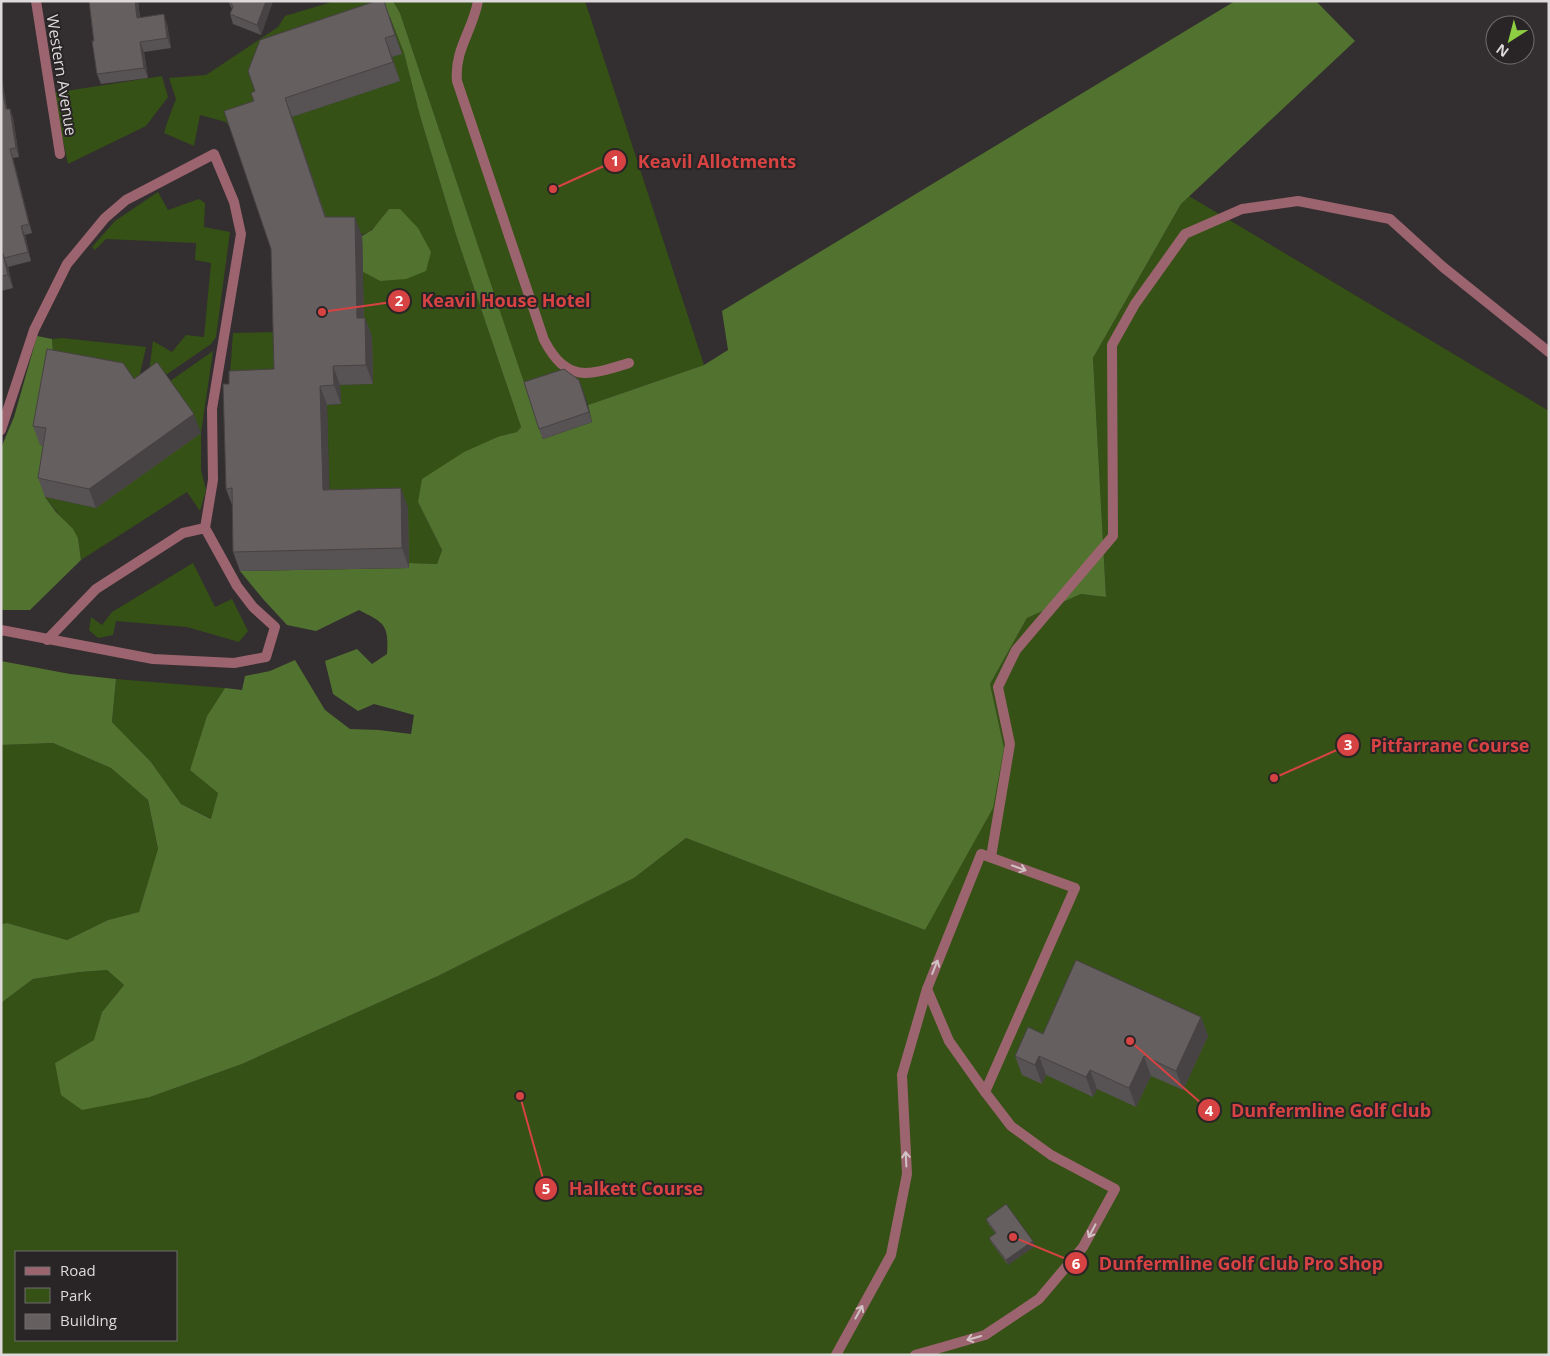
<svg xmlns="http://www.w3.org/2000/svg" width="1550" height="1356" viewBox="0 0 1550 1356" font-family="'Open Sans',sans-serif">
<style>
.green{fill:#355115;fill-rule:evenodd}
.forest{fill:#52722f}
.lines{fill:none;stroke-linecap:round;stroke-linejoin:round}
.lane{stroke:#9c646f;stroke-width:10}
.street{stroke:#9c646f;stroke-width:10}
.wall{fill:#575253}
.shaded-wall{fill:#474243}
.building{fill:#655f60;stroke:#474243}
.oneway{stroke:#d1c2c5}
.labels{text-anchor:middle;stroke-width:4;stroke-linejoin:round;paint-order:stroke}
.street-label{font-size:16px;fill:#dedadb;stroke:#292425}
.leader{fill:none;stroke:#d74343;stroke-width:2}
.callout-dot{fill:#d74343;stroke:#292425;stroke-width:2}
.mark-label{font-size:15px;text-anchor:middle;font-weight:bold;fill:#fff}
.callout-label{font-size:18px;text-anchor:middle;font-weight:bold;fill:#d74343;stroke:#292425;stroke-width:4;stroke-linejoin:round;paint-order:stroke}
</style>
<rect width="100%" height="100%" fill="#332e2f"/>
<g class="green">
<path d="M335,1H368L390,17L404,53L420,116L456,235L521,427L517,432L500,436L418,502L442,550L437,564L409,563L330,509L327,405L341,404L340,385L372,384L364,337L363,272L380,281L389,209C365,240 368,237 330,230L292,117L399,81L392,57L401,54L390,18L262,111L231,130L226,122L200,115L194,146L164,133L168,120L176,99L169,78L206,75L278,27L285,16Z"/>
<path d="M393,1H585L704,365L588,405L583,390L527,392L400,13Z"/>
<path d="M162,76L168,97L146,126L68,164L53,93Z"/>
<path d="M158,192L168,210L199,199L205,203L204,227L230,232L216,337L211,344L147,388L153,341L172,352L186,335L204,337L211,263L195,260L196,243L106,239L95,250L92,247L115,221Z"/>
<path d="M1189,196L1549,411V1355H1V1003L33,979L80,972L107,970L124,985L102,1012L95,1040L55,1063L150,1097L242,1064L438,976L634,878L686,838L925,930L1004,748L990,684L1027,618L1081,594L1106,597L1093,358L1181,204ZM16,1252H176V1340H16Z"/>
<path d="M280,332L281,389L228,403L233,333Z"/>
<path d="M62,338L146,347L136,392L54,368L52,339Z"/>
<path d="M213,351L201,433V470L206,490L200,511L187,492L81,560L78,538L45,497L96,508L166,384Z"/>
<path d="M193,563L215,607L232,599L248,631L239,642L187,627L116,621L113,635L98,638L89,630L91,617L102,625L112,612Z"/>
<path d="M116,679L225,688L207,716L218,793L212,819L181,804L151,762L112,722Z"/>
<path d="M53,743L111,768L148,800L158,850L139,912L108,920L67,940L7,923L1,924V745Z"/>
</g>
<g class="forest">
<path d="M368,1H393L400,13L543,439L592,422L588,405L704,365L728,350L722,311L1235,1H1316L1355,41L1181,204L1093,358L1106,597L1081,594L1027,618L990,684L1004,748L993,808L925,930L686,838L634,878L438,976L242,1064L150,1097L82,1110L61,1095L55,1063L94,1040L102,1012L124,985L107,970L80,972L33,979L1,1003V924L7,923L67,940L108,920L139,912L158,849L148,800L111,768L53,743L1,745V661L70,674L116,679L112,722L151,762L181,804L211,819L218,793L190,770L207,716L225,688L242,690L245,676L270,671L295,660L325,710L350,729L379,730L411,734L414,715L374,704L358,711L333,694L325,661L357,649L372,664L387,654C389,624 384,623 359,610L316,631L287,625L263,599L240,571L409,568V563L437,564L442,550L418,502L422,479L464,452L500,436L517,432L521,427L456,235L420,116L404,53L390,17Z"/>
<path d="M389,209H400L418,228L431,252L426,271L406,279L380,281L363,272L362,236L372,230Z"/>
<path d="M37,336L52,339L54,368L40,445L53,447L45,497L56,512L73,529L78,538L81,560L30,610H1V448L14,417Z"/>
</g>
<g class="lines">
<g class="lane">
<path d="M478,1C473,30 454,50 457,81L544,340C567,383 587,376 629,363"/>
<path d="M1,430L34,330L67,264L105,218L126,200L214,154L234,202L241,234L212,409L213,480L205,528L237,586L253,607L275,627L266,657L234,663L153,659L1,630"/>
<path d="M47,640L96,589L183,533L205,528"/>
<path d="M991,857L1010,744L998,687L1016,650L1113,536L1112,345L1135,304L1185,234L1242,209L1298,201L1390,219L1443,267L1549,352"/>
<path d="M927,989L949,1041L985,1092"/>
<path d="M836,1355L891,1255L907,1174L902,1075L927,989L981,854L1075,888L985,1092L1011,1126L1051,1155L1115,1189L1083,1247L1039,1299L985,1335L915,1355"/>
</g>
<path class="street" d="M36,1L60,154"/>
</g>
<g class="wall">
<path d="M89,1H138L140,17L167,24L171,48L144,52L148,78L101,84L97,74Z"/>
<path d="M228,1H273L261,35L233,24L230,14L232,9Z"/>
<path d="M384,1L402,54L392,57L400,81L292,117L326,217L362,236L364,318H365L372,337L373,384L340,385L341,404L327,405L329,489L408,507L409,568L240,571L233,552L232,505L226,489L229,384L274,369L271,249L254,101L255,91Z"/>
<path d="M1,74L7,109L13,117L19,157L13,158L32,233L25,235L31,261L8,267L13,288L1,291Z"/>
<path d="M134,379L201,433L96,508L45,497L38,478L43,446L40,445L33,426Z"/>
<path d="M583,390L592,422L543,439L539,429Z"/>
<path d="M1201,1017L1208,1036L1183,1090L1151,1076L1136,1107L1097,1089L1093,1097L1046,1075L1042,1084L1022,1075L1015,1056L1043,1034Z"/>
<path d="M986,1219L1033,1241L1035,1246L1008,1265L991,1242L989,1238L995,1233L988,1224Z"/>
</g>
<g class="shaded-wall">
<path d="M135,1H138L141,28L137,18Z"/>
<path d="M266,1H273L261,35L257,25Z"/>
<path d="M384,1L390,18L402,54L395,35Z"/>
<path d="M164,14L167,24L171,48L167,38Z"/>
<path d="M385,38L392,57L400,81L393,62Z"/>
<path d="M140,42L144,52L148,78L144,68Z"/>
<path d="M1,74L9,118L6,109L1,84Z"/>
<path d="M285,98L292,117L332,236L325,217Z"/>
<path d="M10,109L13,117L19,157L16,148Z"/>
<path d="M10,149L13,158L32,233L29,224Z"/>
<path d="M355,217L362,236L364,337L357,318Z"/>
<path d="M21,226L25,235L31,261L28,252Z"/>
<path d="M3,254L8,267L13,288L8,275Z"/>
<path d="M365,318L372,337L373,384L366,365Z"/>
<path d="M333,366L340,385L341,404L334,385Z"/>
<path d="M579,380L583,390L592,422L589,412Z"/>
<path d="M320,386L327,405L330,509L323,490Z"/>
<path d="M194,414L201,433L96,508L89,489Z"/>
<path d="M401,488L408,507L409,568L402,548Z"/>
<path d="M1201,1017L1208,1036L1183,1090L1176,1071Z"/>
<path d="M1039,1056L1046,1075L1042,1084L1035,1065Z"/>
<path d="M1144,1056L1151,1076L1136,1107L1129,1088Z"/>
<path d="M1090,1070L1097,1089L1093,1097L1086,1077Z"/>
<path d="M1033,1241L1035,1246L1008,1265L1006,1260Z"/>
</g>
<g class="building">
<path d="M89,1H135L137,18L164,14L167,38L140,42L144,68L97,74L92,41H94Z"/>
<path d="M230,1H266L257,25L230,14L233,7Z"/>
<path d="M376,1H384L395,35L385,38L393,62L285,98L325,217H355L357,318H365L366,365L333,366L334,385L320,386L323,490L401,488L402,548L233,552L232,488L226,489L223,384H229V371L274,369L271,249L224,111L254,101L251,93L255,91L248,71L260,40Z"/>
<path d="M1,84L6,109H10L16,148L10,149L29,224L21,226L28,252L4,258L3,254L1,255Z"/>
<path d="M3,254L8,275L1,276V255Z"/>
<path d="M47,349L123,363L134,379L157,362L194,414L89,489L38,478L46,428L33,426Z"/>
<path d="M564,369L579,380L589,412L539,429L524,382Z"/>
<path d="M1076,960L1201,1017L1176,1071L1144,1056L1129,1088L1090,1070L1086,1077L1039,1056L1035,1065L1015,1056L1028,1027L1043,1034Z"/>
<path d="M1006,1204L1033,1241L1006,1260L989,1238L996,1233L986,1219Z"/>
</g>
<defs><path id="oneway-shaft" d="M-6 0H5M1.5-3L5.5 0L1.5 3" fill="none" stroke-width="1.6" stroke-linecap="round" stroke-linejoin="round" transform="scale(1.25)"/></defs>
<g class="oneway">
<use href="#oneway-shaft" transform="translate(1019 868) rotate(20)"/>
<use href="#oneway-shaft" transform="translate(935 967) rotate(-68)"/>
<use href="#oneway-shaft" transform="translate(906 1159) rotate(-93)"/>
<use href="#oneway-shaft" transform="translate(1092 1231) rotate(118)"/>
<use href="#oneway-shaft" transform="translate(859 1312) rotate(-61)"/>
<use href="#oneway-shaft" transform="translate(974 1338) rotate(164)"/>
</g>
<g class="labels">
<g class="street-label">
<text transform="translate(62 75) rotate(81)" y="6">Western Avenue</text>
</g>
</g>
<path class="leader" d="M553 189L615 161M322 312L399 301M1274 778L1348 745M1130 1041L1209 1110M520 1096L546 1189M1013 1237L1076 1263"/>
<g class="callout-dot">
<circle cx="553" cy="189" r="5"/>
<circle cx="322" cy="312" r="5"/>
<circle cx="1274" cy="778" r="5"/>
<circle cx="1130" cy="1041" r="5"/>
<circle cx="520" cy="1096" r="5"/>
<circle cx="1013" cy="1237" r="5"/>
<circle cx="615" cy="161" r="12"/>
<circle cx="399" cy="301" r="12"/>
<circle cx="1348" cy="745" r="12"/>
<circle cx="1209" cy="1110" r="12"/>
<circle cx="546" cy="1189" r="12"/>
<circle cx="1076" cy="1263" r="12"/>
</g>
<g class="mark-label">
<text x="615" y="166">1</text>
<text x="399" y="306">2</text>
<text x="1348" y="750">3</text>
<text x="1209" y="1116">4</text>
<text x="546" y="1194">5</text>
<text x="1076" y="1269">6</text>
</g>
<g class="callout-label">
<text x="717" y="168">Keavil Allotments</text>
<text x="506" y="307">Keavil House Hotel</text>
<text x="1450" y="752">Pitfarrane Course</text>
<text x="1331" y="1117">Dunfermline Golf Club</text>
<text x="636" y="1195">Halkett Course</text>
<text x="1241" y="1270">Dunfermline Golf Club Pro Shop</text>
</g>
<rect width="1550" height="1356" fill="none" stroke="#dedadb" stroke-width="5"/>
<rect x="15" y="1251" width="162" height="90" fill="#292425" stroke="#716d6e"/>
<rect x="25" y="1267" width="25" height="8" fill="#9c646f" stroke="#716d6e"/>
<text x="60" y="1276" font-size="15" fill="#dedadb">Road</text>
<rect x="25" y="1288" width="25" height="15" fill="#355115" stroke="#716d6e"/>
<text x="60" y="1301" font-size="15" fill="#dedadb">Park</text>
<rect x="25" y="1314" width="25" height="15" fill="#655f60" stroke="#716d6e"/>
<text x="60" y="1326" font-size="15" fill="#dedadb">Building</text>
<g transform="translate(1510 40) rotate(216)"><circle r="24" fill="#292425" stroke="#716d6e"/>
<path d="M0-4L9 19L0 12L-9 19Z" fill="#8ece43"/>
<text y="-8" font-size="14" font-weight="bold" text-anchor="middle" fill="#dedadb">N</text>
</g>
</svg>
